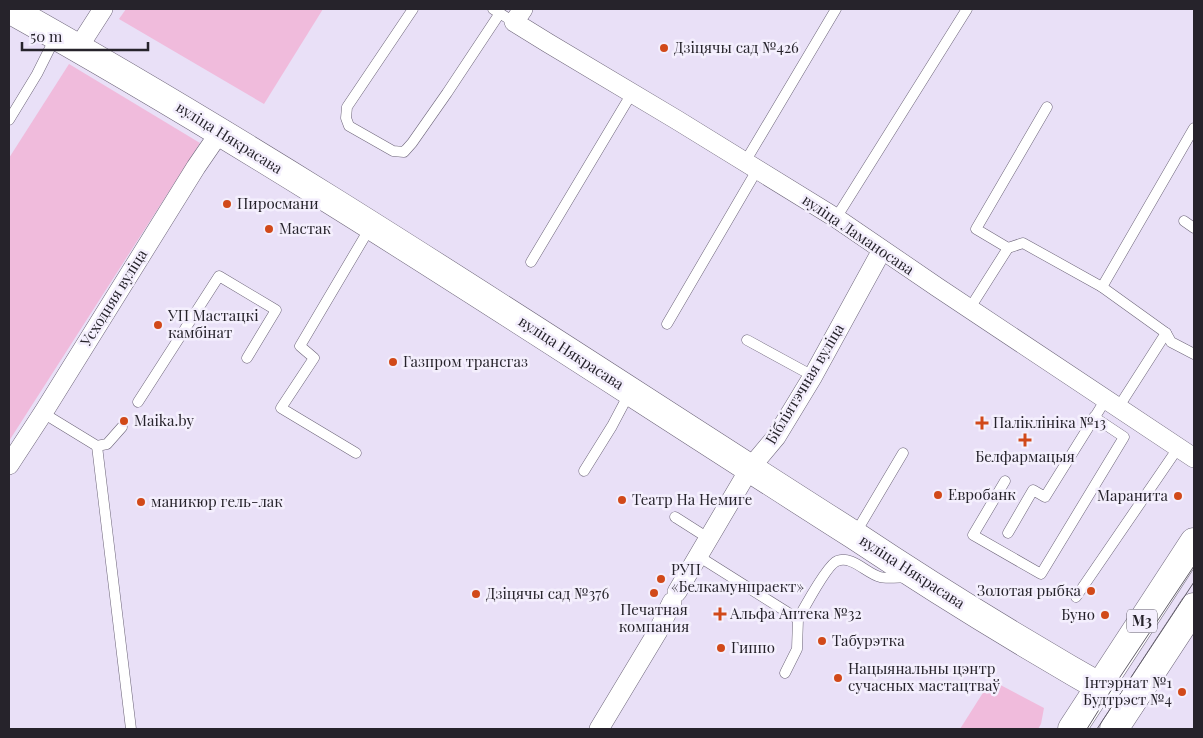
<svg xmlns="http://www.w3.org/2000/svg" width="1203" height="738" viewBox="0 0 1203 738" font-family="'Playfair Display',serif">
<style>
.green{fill:#f0bbdc}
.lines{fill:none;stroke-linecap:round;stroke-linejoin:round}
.service-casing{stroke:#6d6579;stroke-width:11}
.minor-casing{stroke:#6d6579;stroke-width:20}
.secondary-casing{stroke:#6d6579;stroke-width:29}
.primary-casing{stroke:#6d6579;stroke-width:29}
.service{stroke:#fff;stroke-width:10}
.minor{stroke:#fff;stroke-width:19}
.secondary{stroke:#fff;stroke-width:28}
.primary{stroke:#fff;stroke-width:28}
.tram{stroke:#5f5a67;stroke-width:1}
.poi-dot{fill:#d14919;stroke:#f4effd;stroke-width:2}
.labels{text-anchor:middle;stroke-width:5;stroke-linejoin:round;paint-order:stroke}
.shield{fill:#f4effd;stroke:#64606a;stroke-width:1}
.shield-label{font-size:14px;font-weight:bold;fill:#26232b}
.poi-label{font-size:15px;fill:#26232b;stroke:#f4effd;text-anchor:start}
.street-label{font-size:15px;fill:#26232b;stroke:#f4effd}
</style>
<rect width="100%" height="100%" fill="#e9e0f7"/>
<g class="green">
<path d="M126,9H323L264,104L119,19Z"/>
<path d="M69,64L200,143L9,441V158Z"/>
<path d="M991,680L1044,708L1041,724L1038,729H960Z"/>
</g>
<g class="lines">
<g class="service-casing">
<g id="service">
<path d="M413,9L347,107L346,118L349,126L393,151L404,152L412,143L447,93L500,13"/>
<path d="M493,9L514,22"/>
<path d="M1047,107L976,229L1008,248L1023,243L1102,287L1166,333L1171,342L1194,354"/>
<path d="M9,120L37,74L56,36"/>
<path d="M745,162L836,9"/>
<path d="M836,218L967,9"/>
<path d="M1184,221L1194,228"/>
<path d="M531,262L632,93"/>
<path d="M1102,287L1194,128"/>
<path d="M970,308L1008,248"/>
<path d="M667,324L757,170"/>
<path d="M747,340L813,376"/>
<path d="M138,402L219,276L276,310L247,358"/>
<path d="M1118,408L1166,333"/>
<path d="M43,413L97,446L107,444L122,427"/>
<path d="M97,446L131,729"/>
<path d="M356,453L281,408L314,358L300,346L371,226"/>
<path d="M584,471L612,426L630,392"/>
<path d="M1005,481L973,535L1041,574L1124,437L1094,417"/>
<path d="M675,517L708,538"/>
<path d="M1008,533L1033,490L1045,497L1106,399"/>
<path d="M855,534L903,453"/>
<path d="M698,556L798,619C804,608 828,564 837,561C852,555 867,574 880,577C887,579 900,577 907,577"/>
<path d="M1076,597L1178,448"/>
<path d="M785,673L797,649L798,619"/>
</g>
</g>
<g class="minor-casing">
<g id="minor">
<path d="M523,9L514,22L548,43L677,120L836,218L937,287L1194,458"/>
<path d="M78,48L103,9"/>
<path d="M9,465L43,413L196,167L220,132"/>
<path d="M677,592L750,468L776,437L813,376L882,250"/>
<path d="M599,729L658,631L672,602"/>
</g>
</g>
<g class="secondary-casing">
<path id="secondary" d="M9,9C299,171 574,357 854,535C944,595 1036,651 1130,704"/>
</g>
<g class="primary-casing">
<g id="primary">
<path d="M1072,729L1194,542"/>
<path d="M1114,729L1194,607"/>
</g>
</g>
<use href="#service" class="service"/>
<use href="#minor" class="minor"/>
<use href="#secondary" class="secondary"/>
<use href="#primary" class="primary"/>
<g class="tram">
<path d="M1087,729L1110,692L1194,566"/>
<path d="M1097,729L1194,582"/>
</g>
</g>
<g class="poi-dot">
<circle cx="664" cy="48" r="5"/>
<circle cx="227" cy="204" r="5"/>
<circle cx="269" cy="229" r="5"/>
<circle cx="158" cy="325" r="5"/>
<circle cx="393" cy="362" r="5"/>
<circle cx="124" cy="421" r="5"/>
<path d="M979.5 415.5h5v5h5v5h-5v5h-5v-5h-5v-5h5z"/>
<path d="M1022.5 432.5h5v5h5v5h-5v5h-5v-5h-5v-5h5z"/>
<circle cx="938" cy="495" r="5"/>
<circle cx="1178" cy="496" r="5"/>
<circle cx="622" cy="500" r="5"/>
<circle cx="141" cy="502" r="5"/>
<circle cx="661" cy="579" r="5"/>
<circle cx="1091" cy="591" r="5"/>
<circle cx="654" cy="593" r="5"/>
<circle cx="476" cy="594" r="5"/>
<path d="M717.5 606.5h5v5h5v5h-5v5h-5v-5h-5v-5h5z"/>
<circle cx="1105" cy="615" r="5"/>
<circle cx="822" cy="641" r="5"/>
<circle cx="721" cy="648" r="5"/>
<circle cx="838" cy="678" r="5"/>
<circle cx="1182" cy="692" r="5"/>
</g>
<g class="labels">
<rect class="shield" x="1127" y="609.5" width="30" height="23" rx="4"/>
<g class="shield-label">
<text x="1142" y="626">М3</text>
</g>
<g class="poi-label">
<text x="674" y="53">Дзіцячы сад №426</text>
<text x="237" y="209">Пиросмани</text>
<text x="279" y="234">Мастак</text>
<text x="168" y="321">УП Мастацкі<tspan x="168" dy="17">камбінат</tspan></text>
<text x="403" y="367">Газпром трансгаз</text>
<text x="134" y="426">Maika.by</text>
<text x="993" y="428">Паліклініка №13</text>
<text x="1025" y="462" text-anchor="middle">Белфармацыя</text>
<text x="948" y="500">Евробанк</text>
<text x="1168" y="501" text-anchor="end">Маранита</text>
<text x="632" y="505">Театр На Немиге</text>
<text x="151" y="507">маникюр гель-лак</text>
<text x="671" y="575">РУП<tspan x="671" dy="17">«Белкамунпраект»</tspan></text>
<text x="1081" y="596" text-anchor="end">Золотая рыбка</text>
<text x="486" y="599">Дзіцячы сад №376</text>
<text x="654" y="615" text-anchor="middle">Печатная<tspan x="654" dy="17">компания</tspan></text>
<text x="730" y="619">Альфа Аптека №32</text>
<text x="1095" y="620" text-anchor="end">Буно</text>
<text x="832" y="646">Табурэтка</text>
<text x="731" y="653">Гиппо</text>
<text x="848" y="674">Нацыянальны цэнтр<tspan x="848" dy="17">сучасных мастацтваў</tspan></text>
<text x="1172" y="688" text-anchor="end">Інтэрнат №1<tspan x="1172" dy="17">Будтрэст №4</tspan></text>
</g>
<g class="street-label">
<text transform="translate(229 138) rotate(32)" y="5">вуліца Някрасава</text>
<text transform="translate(858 235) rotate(34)" y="5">вуліца Ламаносава</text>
<text transform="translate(114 298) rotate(-58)" y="5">Усходняя вуліца</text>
<text transform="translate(571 353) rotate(33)" y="5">вуліца Някрасава</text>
<text transform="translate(805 384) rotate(-59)" y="5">Бібліятэчная вуліца</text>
<text transform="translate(912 572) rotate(33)" y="5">вуліца Някрасава</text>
</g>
</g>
<rect width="1203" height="738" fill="none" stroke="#26232b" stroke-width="20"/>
<path d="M22 42v8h126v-8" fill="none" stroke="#26232b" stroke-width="2.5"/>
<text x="30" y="42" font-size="15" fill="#26232b" stroke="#f4effd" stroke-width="4" paint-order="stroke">50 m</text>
</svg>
